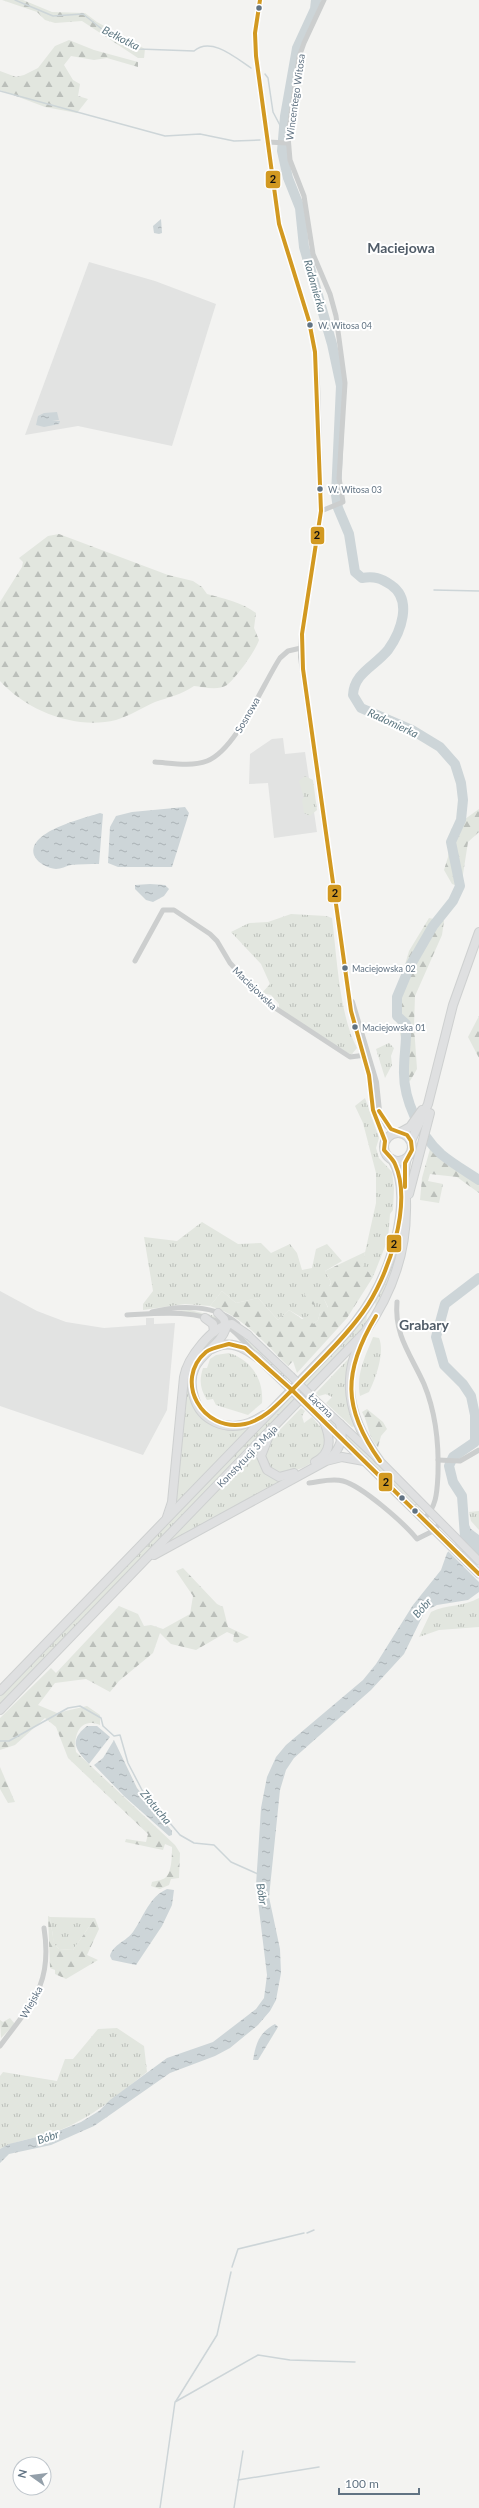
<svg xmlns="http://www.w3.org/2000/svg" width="479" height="2508" viewBox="0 0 479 2508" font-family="Lato,sans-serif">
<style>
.built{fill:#e2e3e2}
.grass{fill:url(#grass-tufts)}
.forest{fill:url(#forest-firs)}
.water{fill:url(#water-ripples)}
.pier{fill:#f3f3f1}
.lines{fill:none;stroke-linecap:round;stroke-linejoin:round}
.stream{stroke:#cdd5d8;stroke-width:1.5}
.river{stroke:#cdd5d8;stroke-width:10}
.secondary-casing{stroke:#ced0d1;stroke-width:9}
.primary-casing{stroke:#ced0d0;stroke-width:10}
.minor{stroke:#cccece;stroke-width:5}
.tertiary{stroke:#cccece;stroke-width:6}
.secondary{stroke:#dfe0e1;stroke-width:7}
.primary{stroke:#dfe0e1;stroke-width:8}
.secondary-bridge-casing{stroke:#ced0d1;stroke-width:9;stroke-linecap:butt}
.secondary-bridge{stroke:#dfe0e1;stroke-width:7}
.bus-1-casing{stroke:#fff;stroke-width:7}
.bus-1{stroke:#d29921;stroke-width:4}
.bus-dot{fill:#617383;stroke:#fff;stroke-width:1.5}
.labels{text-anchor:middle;stroke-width:4;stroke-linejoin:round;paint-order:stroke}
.bus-label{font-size:9px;fill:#617383;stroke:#fff;text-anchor:start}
.street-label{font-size:10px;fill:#617383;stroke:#fff}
.water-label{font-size:11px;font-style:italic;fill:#5c7681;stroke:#fff}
.district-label{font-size:14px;font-weight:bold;fill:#505c68;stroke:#fff}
.line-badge{stroke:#fff;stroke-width:1.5}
.pale-badge-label{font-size:11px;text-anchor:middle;font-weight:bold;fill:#111}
</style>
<defs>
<pattern id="grass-tufts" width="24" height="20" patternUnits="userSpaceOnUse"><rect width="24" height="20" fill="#e2e6df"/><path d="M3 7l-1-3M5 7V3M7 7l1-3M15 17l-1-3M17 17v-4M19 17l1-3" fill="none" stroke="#bbbfba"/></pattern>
<pattern id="forest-firs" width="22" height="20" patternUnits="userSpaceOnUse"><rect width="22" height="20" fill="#e2e6df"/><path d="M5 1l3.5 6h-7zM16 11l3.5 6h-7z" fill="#bbbfba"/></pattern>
<pattern id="water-ripples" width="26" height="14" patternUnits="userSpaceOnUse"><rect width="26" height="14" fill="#cdd5d8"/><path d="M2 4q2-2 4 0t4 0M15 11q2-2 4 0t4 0" fill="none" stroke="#aab1b5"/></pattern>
</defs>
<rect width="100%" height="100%" fill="#f3f3f1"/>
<g class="built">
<path d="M89,262L155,281L216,304L172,446L78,426L25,435Z"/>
<path d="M283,738L285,754L305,752L317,832L274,838L268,783L249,784L250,754L272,739Z"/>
<path d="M0,1291L37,1311L66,1322L104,1328L146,1325V1318H154V1324L175,1323L167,1410L143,1455L0,1406Z"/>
</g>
<g class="grass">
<path d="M305,776L313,780L317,810L310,816L304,813L302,799L304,798L299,781Z"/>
<path d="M291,914L326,916L332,918C337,957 339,1014 357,1048L351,1055L279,1009V1004L271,995L262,993L270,984L261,964L231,932L249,923L268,922Z"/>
<path d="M389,1043L394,1048L391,1056L392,1065L385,1078L376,1049Z"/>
<path d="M365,1098L379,1138L376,1148L379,1158L392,1172L394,1188L393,1210L390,1214L388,1239L373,1277L362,1266L376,1203V1173L363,1123L355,1106Z"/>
<path d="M403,1216L397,1262L376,1311L375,1299Z"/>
<path d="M202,1222L238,1244L261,1243L271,1253L290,1244L297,1253L302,1270L312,1268L316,1249L327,1244L342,1261L325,1271L331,1282L324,1299L328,1308L320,1313L318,1320L313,1324L289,1310L278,1320L258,1298L236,1303L222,1291L210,1306L185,1304L143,1310V1304L153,1291L144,1237L177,1241Z"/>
<path d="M190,1310L219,1317V1320L173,1311Z"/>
<path d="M367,1313L366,1325L362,1330L0,1706V1695L348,1337Z"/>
<path d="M240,1331L288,1378L285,1380L241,1337Z"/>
<path d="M215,1335L217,1337L189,1377L206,1419L248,1427L250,1429L177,1504L174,1503L186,1378L197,1355Z"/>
<path d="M373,1337L379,1338C385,1352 376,1378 369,1392L360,1396C356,1374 365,1357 373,1337Z"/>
<path d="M229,1353C251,1360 264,1379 262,1403L248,1415L216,1405L213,1399L207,1400C200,1389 199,1380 203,1368H207L210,1359L216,1355Z"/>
<path d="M349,1358H351L355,1426L352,1427L326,1403L332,1397L326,1394L319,1396L316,1393Z"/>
<path d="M314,1403L339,1429L337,1430L311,1405Z"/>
<path d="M301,1408L305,1411L302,1416L304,1423L312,1417L323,1430L327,1444C315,1465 298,1474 274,1472L264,1461L268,1442Z"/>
<path d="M345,1433L420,1506L419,1508L344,1437Z"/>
<path d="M332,1444L336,1448L326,1460L167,1543L257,1450L259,1463L265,1473L274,1478L284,1480L323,1460L329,1453Z"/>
<path d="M479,1511V1530L471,1521L469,1512Z"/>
<path d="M479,1598V1627L439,1630L419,1637L431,1612C446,1604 464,1607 479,1598Z"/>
<path d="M50,1917L95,1918L73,1950L59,1949L53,1943C54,1933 50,1926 50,1917Z"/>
<path d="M117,2028L144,2046L147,2072C118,2095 93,2117 58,2131C39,2138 18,2139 0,2149V2076L3,2072L57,2081L65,2059H73L98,2029Z"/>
</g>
<g class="forest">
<path d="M2,0H23L52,12L85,13L97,22L145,49L144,58H138L82,21L55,23L45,20L37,12Z"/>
<path d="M69,40L94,50L138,62V67L107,58L94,60L71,56L64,65L73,80L80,84L78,96L88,99L77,113L45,107L0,90V71L16,77L24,75L38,68L55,46Z"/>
<path d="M59,534L168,575L193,581L202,587L207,594C225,599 241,602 256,613L254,628L259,640C256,650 236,678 227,685C218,691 203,687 194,686C181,695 169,697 155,702C142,708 129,716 116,720C76,730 27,711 0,681V602L22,567L23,562L19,558L48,536Z"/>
<path d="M479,809V832L468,842L461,887L452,884L444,870L448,857L451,829Z"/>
<path d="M429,918L444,921L442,935L415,996L414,1026L417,1069L410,1081L401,1077V1038L397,1021L400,982L409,951Z"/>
<path d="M479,1016V1058L468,1037Z"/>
<path d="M430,1149L479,1185V1193L457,1177L430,1174L428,1181L443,1184L439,1203L420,1200L422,1178Z"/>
<path d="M365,1252L363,1266L373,1277L347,1318L297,1373L293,1361L288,1366C264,1343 242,1315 210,1306L222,1291L236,1303L258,1298L278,1320L289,1310L302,1319L308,1316L313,1324L318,1320L320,1313L328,1307L324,1299L313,1305L304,1294L314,1287L321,1291L323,1282L330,1286L331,1282L325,1271Z"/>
<path d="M367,1409L383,1422L387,1429L381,1436L378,1447C368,1438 369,1424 362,1412Z"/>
<path d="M183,1568L217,1604L223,1607L228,1627L249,1637L237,1643L233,1641L234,1635L227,1632L196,1650L171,1644L160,1633L153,1653L119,1681L110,1692L86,1679L55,1683L38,1705L57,1713L87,1706L100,1715V1725C80,1717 73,1735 76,1752L175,1845L180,1853L179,1878L171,1879L169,1885L160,1889L151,1886L152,1882C156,1881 162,1880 165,1878C172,1873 172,1855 172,1847L165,1844L163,1850L125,1842L126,1839L146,1842L148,1834L68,1758L56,1727L45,1718L15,1745L0,1750V1718L51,1668L56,1673L119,1606L138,1614L144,1626L151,1625L163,1629L190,1614L193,1596L176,1571Z"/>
<path d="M0,1767L15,1802L8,1803L0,1789Z"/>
<path d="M48,1916L50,1917C50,1926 54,1933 53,1943L59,1949L73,1950L95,1918L99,1929L87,1955L98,1960L66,1979L55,1974V1970L50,1968Z"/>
<path d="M10,2018L15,2024L1,2038L0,2020L3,2022Z"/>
</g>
<g class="water">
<path d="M161,219L162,233L159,234L154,233L153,226Z"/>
<path d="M57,412L59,420L52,421H60L59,424L44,427L36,425L38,416L44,413Z"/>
<path d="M185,807L189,813L172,867H118L108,863L110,827L116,816L132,812Z"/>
<path d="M100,813L103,814L99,864C90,864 80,864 71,865C66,866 61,869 56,869C48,868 39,864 35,857C23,832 85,818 100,813Z"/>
<path d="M150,884L165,885L169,889L164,896L153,902L146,900L135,889V885Z"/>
<path d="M462,1517H465L471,1529L479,1535V1592L468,1600L437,1605L425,1611L404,1654L371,1690L294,1758L286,1770L280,1790L269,1897L280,1949L281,1973L276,2000L270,2011L258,2025L230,2048L215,2056L170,2073L94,2126L51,2145L9,2154L0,2163V2149L9,2144L56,2132L81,2122L99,2111L110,2100L167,2058L213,2042L256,2009L264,1998L267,1975L256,1885L261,1808L267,1777L276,1757L286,1745L363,1680L376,1664L413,1605L441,1570L447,1553L462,1536Z"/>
<path d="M87,1726H97L110,1737L89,1764C76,1750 68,1741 87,1726Z"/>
<path d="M114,1740L137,1788L172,1831V1835L169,1836L124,1796L94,1765L103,1758Z"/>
<path d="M167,1889L174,1890L172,1905L162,1926L136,1965L112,1960L110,1956C113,1944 127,1941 133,1932C144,1916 149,1897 167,1889Z"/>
<path d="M275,2024L278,2027L258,2060H253C256,2043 259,2033 275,2024Z"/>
</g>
<g class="pier">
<path d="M460,1534L479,1553V1567L454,1542Z"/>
<path d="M454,1543L479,1568V1582L447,1550Z"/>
</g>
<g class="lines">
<g class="stream">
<path d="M15,0L53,16L83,14L103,30L139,49L194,51C211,36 236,58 251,68"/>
<path d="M265,74L268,78L273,112L283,131"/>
<path d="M0,91L165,136L200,134L234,141L260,140"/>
<path d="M434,590L479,591"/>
<path d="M0,1741H9L68,1708L80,1706L101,1718L103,1726L114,1736L120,1735L128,1763L142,1790L180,1835L194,1843L214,1845L231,1862L258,1874"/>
<path d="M307,2233L314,2230"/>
<path d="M232,2267L238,2249L304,2233"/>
<path d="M176,2401L217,2335L231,2272"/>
<path d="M238,2480L319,2467"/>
<path d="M160,2508L175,2402L258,2355L290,2360L355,2362"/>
<path d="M234,2508L243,2451"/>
</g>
<g class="river">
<path d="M316,0L315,9L297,48L285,116L282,151L288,178L300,208L304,247L332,344L341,386L336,495L338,508L349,534L355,572L362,578C374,576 381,578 391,585C413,600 401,632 388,650C375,666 354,673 353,695L361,708L412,730L440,747L455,764L461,783L463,800L461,820L451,842L460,886L453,901L433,926L410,966L397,997V1016L406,1024C407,1040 404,1054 404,1070C403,1099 420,1135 441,1154C453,1164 467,1172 479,1180"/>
<path d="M479,1278L445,1304L436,1337L444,1365L463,1384L471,1396L475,1415V1442L453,1457L449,1466L453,1482L462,1496L465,1537L479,1550"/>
</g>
<g class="secondary-casing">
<g id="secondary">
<path d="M248,1335L291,1376"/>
<path d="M258,1358L284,1383"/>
<path d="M315,1400L379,1460L479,1561"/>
<path d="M309,1407L479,1574"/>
</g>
</g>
<g class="primary-casing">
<g id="primary">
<circle cx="398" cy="1147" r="14"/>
<path d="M399,1133L410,1127L422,1110"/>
<path d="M411,1141L428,1104L453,1005L479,932"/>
<path d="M409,1194L430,1113"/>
<path d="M218,1313L224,1319L226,1328C218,1353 182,1357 194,1397C197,1408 204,1417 215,1422C233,1430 248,1425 264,1415"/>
<path d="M205,1318L213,1324L214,1332"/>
<path d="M360,1342C339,1385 353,1424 379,1460"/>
<path d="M212,1349C229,1339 243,1347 258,1358"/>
<path d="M268,1438L261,1456L267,1470L279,1477L294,1473"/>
<path d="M329,1459C339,1451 345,1437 340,1424"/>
<path d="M315,1462C332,1453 331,1438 324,1422"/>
<path d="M167,1517L172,1502L184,1377C187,1359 212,1325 232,1324L248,1335"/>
<path d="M154,1555L326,1461L342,1457L364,1461"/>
<path d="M0,1691L336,1344C350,1330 362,1315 372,1298C392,1264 414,1196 392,1159"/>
<path d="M0,1710L365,1332C391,1295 406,1255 406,1210C407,1192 402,1175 407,1158"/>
</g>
</g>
<g class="minor">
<path d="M267,142L288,143"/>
<path d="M321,511L343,502L339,478L345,383L336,316L330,294L313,254L304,196L290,160L288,136L299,57L304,43L324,0"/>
<path d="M155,762C171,763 191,767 207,761C236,750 263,684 280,658L288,651L301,648"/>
<path d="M135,961L163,910H174L210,934L217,941L230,963L266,1002L350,1057L366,1055"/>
<path d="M397,1302C394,1335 411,1355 424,1384C436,1413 439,1443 438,1474C437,1492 437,1506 424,1519"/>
<path d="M152,1312C178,1305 216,1304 238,1324"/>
<path d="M127,1315C159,1313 196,1309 225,1325C235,1330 245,1343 252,1351"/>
<path d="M438,1460L460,1461L479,1450"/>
<path d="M309,1483C320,1482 331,1478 343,1481C362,1486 404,1523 417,1539L431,1532L441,1523"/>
<path d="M0,2046C31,2004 53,1985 44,1928"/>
</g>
<g class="tertiary">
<path d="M260,0L255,33L256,56L279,224L309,321L315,352L317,384L321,511L302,634L301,657L351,1011L369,1075L373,1110L385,1141"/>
<path d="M352,1002L376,1082L379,1111L387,1126L395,1133"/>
</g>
<use href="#secondary" class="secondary"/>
<use href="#primary" class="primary"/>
<g class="secondary-bridge-casing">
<g id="secondary-bridge">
<path d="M291,1376L315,1400"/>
<path d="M284,1383L309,1407"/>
</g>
</g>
<use href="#secondary-bridge" class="secondary-bridge"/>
<g class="bus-1-casing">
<g id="bus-1">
<path d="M260,0L255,33L256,56L279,224L309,321L315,352L321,511L302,634L303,669L351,1011L369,1075L373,1110L385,1141L384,1150C387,1154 393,1159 395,1164C413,1204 388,1278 363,1312C343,1340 316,1365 292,1390"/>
<path d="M379,1111L391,1129L407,1135L411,1141L412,1150L405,1163V1187"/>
<path d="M376,1316C343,1371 342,1408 380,1461"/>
<path d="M229,1344L245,1348L292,1390C279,1403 264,1420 245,1424C202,1433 173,1380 206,1352C211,1348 222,1346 229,1344Z"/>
<path d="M292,1390L479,1574"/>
</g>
</g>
<use href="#bus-1" class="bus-1"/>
</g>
<g class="bus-dot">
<circle cx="259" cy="8" r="3.5"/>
<circle cx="310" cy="325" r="3.5"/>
<circle cx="320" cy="489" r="3.5"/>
<circle cx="345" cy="968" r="3.5"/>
<circle cx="355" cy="1027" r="3.5"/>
<circle cx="402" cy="1498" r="3.5"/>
<circle cx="415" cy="1511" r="3.5"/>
</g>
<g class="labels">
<g class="bus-label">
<text x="318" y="329">W. Witosa 04</text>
<text x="328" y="493">W. Witosa 03</text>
<text x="352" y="972">Maciejowska 02</text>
<text x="362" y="1031">Maciejowska 01</text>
</g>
<g class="street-label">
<text transform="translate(295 97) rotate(-82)" y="4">Wincentego Witosa</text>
<text transform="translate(247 715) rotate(-60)" y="4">Sosnowa</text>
<text transform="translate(255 988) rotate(44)" y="4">Maciejowska</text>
<text transform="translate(321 1405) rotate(44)" y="4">Łączna</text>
<text transform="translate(247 1456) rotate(-46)" y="4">Konstytucji 3 Maja</text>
<text transform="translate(31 2002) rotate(-61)" y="4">Wiejska</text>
</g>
<g class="water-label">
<text transform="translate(121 38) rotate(27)" y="4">Bełkotka</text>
<text transform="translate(315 286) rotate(74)" y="4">Radomierka</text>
<text transform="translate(393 723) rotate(25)" y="4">Radomierka</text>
<text transform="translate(422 1608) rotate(-49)" y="4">Bóbr</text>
<text transform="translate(156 1807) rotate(50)" y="4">Złotucha</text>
<text transform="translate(262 1894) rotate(80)" y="4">Bóbr</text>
<text transform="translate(48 2137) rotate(-18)" y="4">Bóbr</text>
</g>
<g class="district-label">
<text x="401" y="253">Maciejowa</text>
<text x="424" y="1330">Grabary</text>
</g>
</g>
<g class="line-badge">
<rect x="265" y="170" width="16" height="19" rx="4" fill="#d29921"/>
<rect x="310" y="526" width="15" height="19" rx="4" fill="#d29921"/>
<rect x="327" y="884" width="15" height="19" rx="4" fill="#d29921"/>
<rect x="386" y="1234" width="16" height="19" rx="4" fill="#d29921"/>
<rect x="378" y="1472" width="15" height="20" rx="4" fill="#d29921"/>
</g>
<g class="pale-badge-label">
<text x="273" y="183">2</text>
<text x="317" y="539">2</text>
<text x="335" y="897">2</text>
<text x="394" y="1248">2</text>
<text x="386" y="1486">2</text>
</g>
<g transform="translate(32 2476) rotate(284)"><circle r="19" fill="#ffffff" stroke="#c0c7cd"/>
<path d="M0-3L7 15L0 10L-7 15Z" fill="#94a0aa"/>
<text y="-6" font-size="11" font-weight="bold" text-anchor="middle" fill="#617383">N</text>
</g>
<path d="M339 2488v6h80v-6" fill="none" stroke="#617383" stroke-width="2"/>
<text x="345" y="2488" font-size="12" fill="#617383" stroke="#ffffff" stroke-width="3" paint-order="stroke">100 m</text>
</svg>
